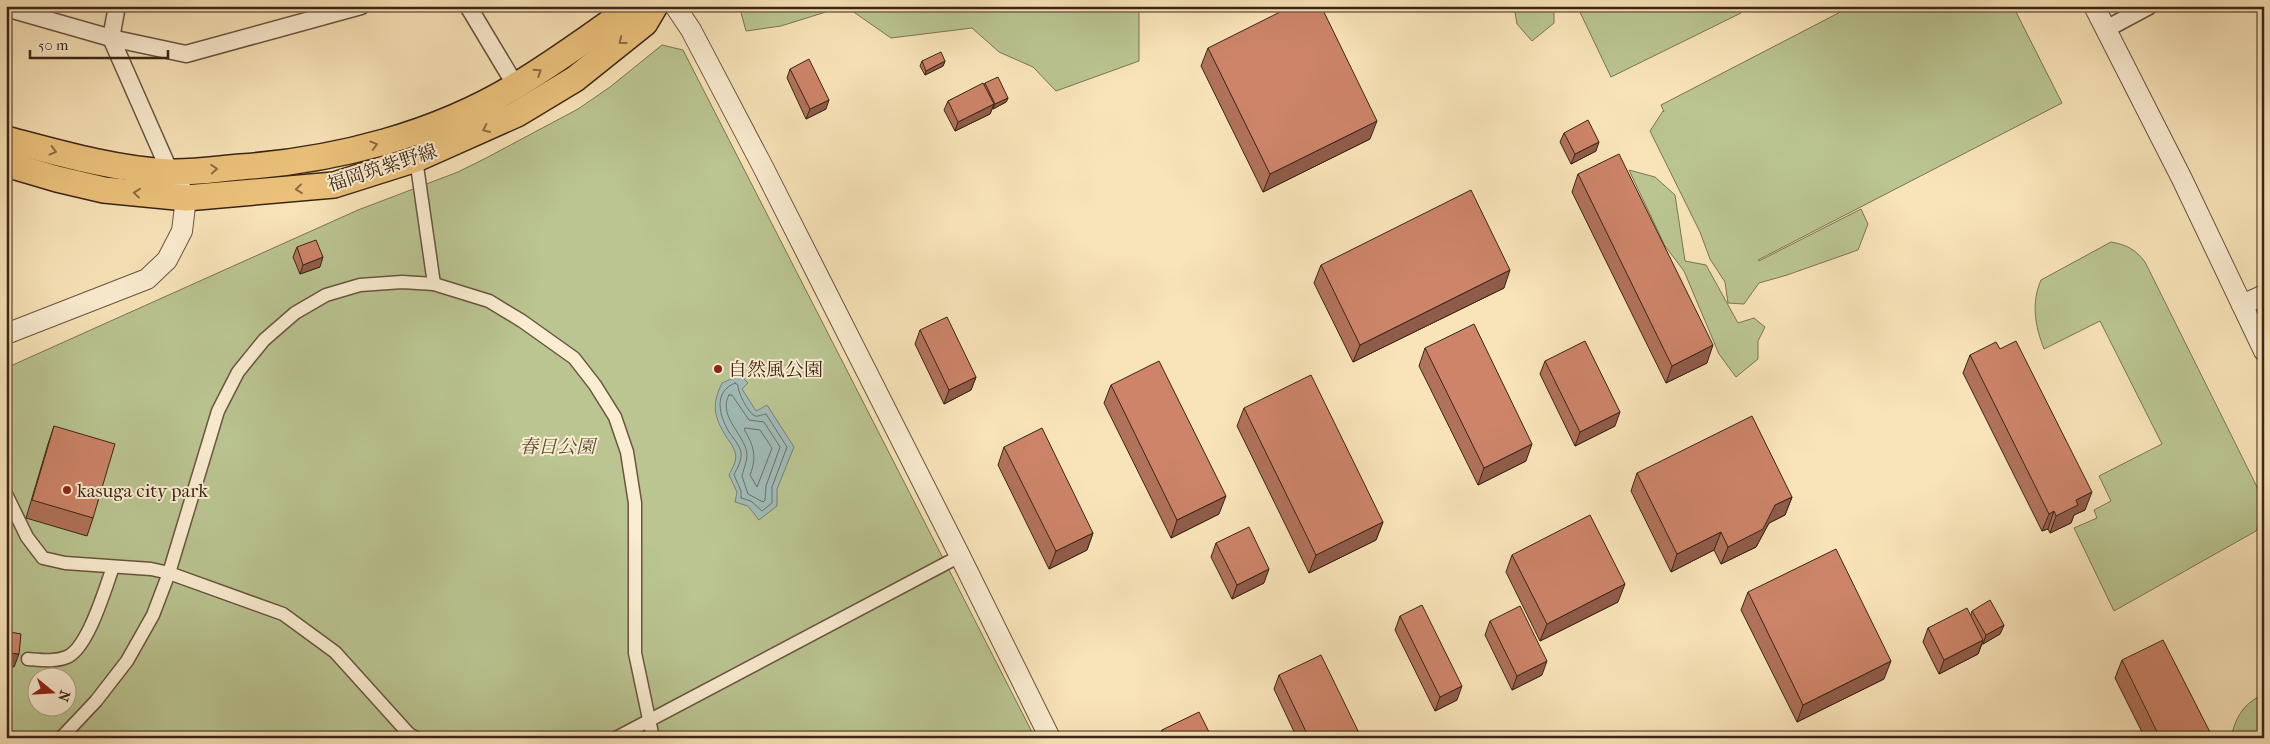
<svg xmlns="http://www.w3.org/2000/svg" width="2270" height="744" viewBox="0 0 2270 744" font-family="'IM FELL French Canon','Noto Serif JP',serif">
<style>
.green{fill:#bac592;stroke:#7a7554;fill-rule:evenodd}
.water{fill:#a1bcb8;stroke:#788077}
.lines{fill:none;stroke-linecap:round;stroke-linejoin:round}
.shore{stroke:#6e7067;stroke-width:1}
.pedestrian-casing{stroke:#6a553f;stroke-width:15}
.minor-casing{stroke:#6a553f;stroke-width:19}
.tertiary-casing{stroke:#6a553f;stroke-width:22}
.primary-casing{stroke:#3b2516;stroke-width:28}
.pedestrian{stroke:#fbedd2;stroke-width:12}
.minor{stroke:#fbedd2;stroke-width:16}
.tertiary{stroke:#fbedd2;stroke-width:20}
.primary{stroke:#ecc27c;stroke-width:25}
.wall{fill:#b0725a;stroke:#3b2516}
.shaded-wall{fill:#905c4a;stroke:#3b2516}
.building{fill:#cd8469;stroke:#3b2516}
.oneway{stroke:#8b6c44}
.poi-dot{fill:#8f2418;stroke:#fbedd2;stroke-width:2}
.labels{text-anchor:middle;stroke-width:4;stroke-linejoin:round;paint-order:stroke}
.street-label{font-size:19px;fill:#3b2516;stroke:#fbedd2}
.poi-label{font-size:19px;fill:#3b2516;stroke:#fbedd2;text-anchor:start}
.park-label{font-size:19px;font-style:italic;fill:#5b4d35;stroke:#fbedd2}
</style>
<rect width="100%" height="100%" fill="#f9e4b9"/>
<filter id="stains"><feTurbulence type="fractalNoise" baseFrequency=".004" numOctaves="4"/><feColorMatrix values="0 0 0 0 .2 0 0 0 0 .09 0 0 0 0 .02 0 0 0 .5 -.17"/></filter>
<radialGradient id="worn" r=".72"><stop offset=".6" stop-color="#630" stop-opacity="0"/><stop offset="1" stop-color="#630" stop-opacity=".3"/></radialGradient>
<g class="green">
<path d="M742,6H1139V61L1056,91L1033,67L999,52L972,28L891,38L845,6L781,26L746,31L740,9Z"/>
<path d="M1514,6H1554V23L1532,41L1517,24Z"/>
<path d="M1577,6H1743L1741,13L1611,77Z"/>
<path d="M1852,6H2013L2062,103L1758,260L1759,261L1861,209L1868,224L1858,250L1787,275L1759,283L1744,304L1728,303L1725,282L1710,259L1700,232L1650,131L1663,111L1664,112L1661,105Z"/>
<path d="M662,45L683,50L1035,738H6V368L358,210L458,172L488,157L578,109L610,87ZM38,676H68V706H38Z"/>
<path d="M1629,170L1655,177L1675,195L1685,261L1706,265L1738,323L1754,318L1765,327L1758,341V359L1736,377L1719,354L1684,271L1665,246Z"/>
<path d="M2111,242C2127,245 2135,249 2145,262L2264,501V515L2256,531L2114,611L2074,528L2097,518L2094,510L2111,501L2099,476L2162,444L2100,321L2044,349C2035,326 2031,303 2041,280Z"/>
<path d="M2260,696H2264V738H2234L2232,733C2237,716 2243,705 2260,696Z"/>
</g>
<path class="water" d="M740,375L748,383L742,389L756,411L767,405L794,447L777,489V506L759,520L748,506L735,502L737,492L729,475C732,468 738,460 735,452C734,448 730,442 727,438C714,417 711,406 722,383Z"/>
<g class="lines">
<g class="shore">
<path d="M735,383L738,385C737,391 748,413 755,416C758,417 763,414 766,414L787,447L772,487V503L762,511L751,501L741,498V491L734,475C737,468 742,461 741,452C740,446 733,438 729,432C719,415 713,392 735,383Z"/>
<path d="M729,395H732L749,420L764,422L780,447L766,486L765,500L763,502L748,494L742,476C744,467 749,458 746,449C741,432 718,414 729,395Z"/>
<path d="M745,428L760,430L772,448L757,487L750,475C757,458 754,446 745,431Z"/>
</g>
<g class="pedestrian-casing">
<g id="pedestrian">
<path d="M416,159L434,284"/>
<path d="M6,494L27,537L43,558L65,563L151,569L169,573L283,614L335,652L409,734L416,738"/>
<path d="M28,659C41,660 55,662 67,657C88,648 105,589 113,567"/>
<path d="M61,738L96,701L127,661L153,615L169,573L218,411L238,372L264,340L295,313L326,295L360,285L402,282L434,284L489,301L522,321L574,358L595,385L615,417L627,452L635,503V653L653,738"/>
<path d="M616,738L960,556"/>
</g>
</g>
<g class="minor-casing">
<g id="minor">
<path d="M117,6L111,38L170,172"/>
<path d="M468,6L516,86"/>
<path d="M6,8L111,38L186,54L361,6"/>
<path d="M2106,29L2149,6"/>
</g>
</g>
<g class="tertiary-casing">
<g id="tertiary">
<path d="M675,6L691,30L763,167L960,556L1050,738"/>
<path d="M2094,6L2182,179L2264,351"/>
<path d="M2242,305L2264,295"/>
<path d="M6,334L147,279L167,260L182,231L186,198L179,186"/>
</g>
</g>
<g class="primary-casing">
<g id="primary">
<path d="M6,139C59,153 114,169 169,172C192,173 217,169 241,167C336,160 435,135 517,85C557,61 595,33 633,6"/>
<path d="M6,164L57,179L104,190L186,198L334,185L416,159L517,114L575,79L645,23L655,6"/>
</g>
</g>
<use href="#pedestrian" class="pedestrian"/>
<use href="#minor" class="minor"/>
<use href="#tertiary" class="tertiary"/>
<use href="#primary" class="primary"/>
</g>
<g class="wall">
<path d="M1208,48L1370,139L1263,192L1201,66Z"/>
<path d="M922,61H945L943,66L925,75L920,66Z"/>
<path d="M790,69L826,109L806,119L787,78Z"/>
<path d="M985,83L1008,98L1006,102L993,109V107L990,114L955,131L944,110L948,101L984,85Z"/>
<path d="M1564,133L1596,151L1571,164L1560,142Z"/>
<path d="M1578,174L1707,363L1666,383L1572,192Z"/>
<path d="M297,247L320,267L300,274L293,257Z"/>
<path d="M1321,265L1504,288L1353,362L1314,283Z"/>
<path d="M920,330L976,377L971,390L944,404L915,344Z"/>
<path d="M1425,348L1526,461L1478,485L1419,366Z"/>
<path d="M1970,355L2085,510L2074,515L2071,523L2050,533L2048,529L2042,531L1963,373Z"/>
<path d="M1545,361L1615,426L1575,446L1540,374Z"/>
<path d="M1111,385L1219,514L1171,538L1104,403Z"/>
<path d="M1244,408L1383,522L1376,540L1309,573L1237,426Z"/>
<path d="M54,426L93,518L87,536L26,518L48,444Z"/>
<path d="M1004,447L1093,533L1087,550L1049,569L998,465Z"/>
<path d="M1637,473L1792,497L1785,515L1769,523L1756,547L1721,564L1714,550L1671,572L1631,491Z"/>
<path d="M1216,543L1264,583L1232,599L1211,557Z"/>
<path d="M1512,555L1618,602L1540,641L1506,572Z"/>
<path d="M1748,592L1884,679L1797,722L1741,610Z"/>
<path d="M1972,611L2004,625L2000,634L1983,644H1982L1978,654L1939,674L1923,642L1928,628L1971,615Z"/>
<path d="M1400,616L1457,700L1435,711L1395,630Z"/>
<path d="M1490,621L1542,675L1512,690L1485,635Z"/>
<path d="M2122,660L2213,738H2145L2115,678Z"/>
<path d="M1279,675L1359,738H1297L1274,689Z"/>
<path d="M1162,730L1212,738H1159Z"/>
</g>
<g class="shaded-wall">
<path d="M945,61L943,66L925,75L926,71Z"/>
<path d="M1008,98L1006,102L993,109L995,104Z"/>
<path d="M829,100L826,109L806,119L810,109Z"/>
<path d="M994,104L990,114L955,131L958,122Z"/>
<path d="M1377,121L1370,139L1263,192L1270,174Z"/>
<path d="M1599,142L1596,151L1571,164L1575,154Z"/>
<path d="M323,257L320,267L300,274L303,265Z"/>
<path d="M1510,270L1504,288L1353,362L1360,345Z"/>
<path d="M1713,345L1707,363L1666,383L1672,366Z"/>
<path d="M976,377L971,390L944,404L949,390Z"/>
<path d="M1620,412L1615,426L1575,446L1580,432Z"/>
<path d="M1532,444L1526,461L1478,485L1484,468Z"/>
<path d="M2092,492L2085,510L2074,515L2071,523L2050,533L2056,516L2076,500Z"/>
<path d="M1226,496L1219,514L1171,538L1177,520Z"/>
<path d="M1792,497L1785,515L1769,523L1756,547L1721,564L1728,547L1775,505Z"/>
<path d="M2054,511L2048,529L2042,531L2049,514Z"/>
<path d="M1383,522L1376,540L1309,573L1316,555Z"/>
<path d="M1721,532L1714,550L1671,572L1677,554Z"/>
<path d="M1093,533L1087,550L1049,569L1056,551Z"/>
<path d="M1269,569L1264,583L1232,599L1237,585Z"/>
<path d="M1625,584L1618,602L1540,641L1547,624Z"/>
<path d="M2004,625L2000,634L1983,644L1986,635Z"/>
<path d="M1983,640L1978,654L1939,674L1944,660Z"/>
<path d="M9,653L19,654L14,667L6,666Z"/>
<path d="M1547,661L1542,675L1512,690L1517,676Z"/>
<path d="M1891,661L1884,679L1797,722L1803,705Z"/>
<path d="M1462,686L1457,700L1435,711L1440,697Z"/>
</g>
<g class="building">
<path d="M1292,6H1321L1377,121L1270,174L1208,48Z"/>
<path d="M941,52L945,61L926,71L922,61Z"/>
<path d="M809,59L829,100L810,109L790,69Z"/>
<path d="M998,77L1008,98L995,104L985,83Z"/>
<path d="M983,83L994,104L958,122L948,101Z"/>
<path d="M1588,120L1599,142L1575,154L1564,133Z"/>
<path d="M1619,154L1713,345L1672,366L1578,174Z"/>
<path d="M1471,190L1510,270L1360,345L1321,265Z"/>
<path d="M316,240L323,257L303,265L297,247Z"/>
<path d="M947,317L976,377L949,390L920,330Z"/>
<path d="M1474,324L1532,444L1484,468L1425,348Z"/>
<path d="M1585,341L1620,412L1580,432L1545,361Z"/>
<path d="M2016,341L2092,492L2076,500L2078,505L2056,516L2054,511L2049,514L1970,355L1996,342L2000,349Z"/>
<path d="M1159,361L1226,496L1177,520L1111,385Z"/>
<path d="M1311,375L1383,522L1316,555L1244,408Z"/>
<path d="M1752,416L1792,497L1775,505L1763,529L1728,547L1721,532L1677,554L1637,473Z"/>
<path d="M54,426L115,444L93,518L32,500Z"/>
<path d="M1042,428L1093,533L1056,551L1004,447Z"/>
<path d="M1590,515L1625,584L1547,624L1512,555Z"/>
<path d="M1249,527L1269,569L1237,585L1216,543Z"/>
<path d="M1836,549L1891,661L1803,705L1748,592Z"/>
<path d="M1990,600L2004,625L1986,635L1972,611Z"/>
<path d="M1422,605L1462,686L1440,697L1400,616Z"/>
<path d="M1520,606L1547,661L1517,676L1490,621Z"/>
<path d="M1967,608L1983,640L1944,660L1928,628Z"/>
<path d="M6,619H11L10,632L21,634L19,654L9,653L7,669H6Z"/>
<path d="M2163,640L2213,738H2160L2122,660Z"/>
<path d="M1321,655L1360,735L1354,738H1309L1279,675Z"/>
<path d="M1199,712L1212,738H1165L1162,730Z"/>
</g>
<defs><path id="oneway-chevron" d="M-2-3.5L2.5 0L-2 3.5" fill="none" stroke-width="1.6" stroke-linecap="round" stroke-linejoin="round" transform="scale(1.25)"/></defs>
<g class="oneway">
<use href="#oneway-chevron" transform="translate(622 41) rotate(142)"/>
<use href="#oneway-chevron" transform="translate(538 72) rotate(-33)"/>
<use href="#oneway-chevron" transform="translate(486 129) rotate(155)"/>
<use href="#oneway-chevron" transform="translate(374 145) rotate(-16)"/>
<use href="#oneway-chevron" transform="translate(53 151) rotate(15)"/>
<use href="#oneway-chevron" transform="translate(214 169) rotate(-4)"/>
<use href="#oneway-chevron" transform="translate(299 189) rotate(174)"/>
<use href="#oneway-chevron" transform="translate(137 193) rotate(-174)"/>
</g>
<g class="poi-dot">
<circle cx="718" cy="369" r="5"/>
<circle cx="67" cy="490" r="5"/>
</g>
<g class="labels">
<g class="street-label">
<text transform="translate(382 167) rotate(-18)" y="7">福岡筑紫野線</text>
</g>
<g class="poi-label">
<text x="728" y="376">自然風公園</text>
<text x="77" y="497">kasuga city park</text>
</g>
<g class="park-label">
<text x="557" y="453">春日公園</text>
</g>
</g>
<rect width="2270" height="744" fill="none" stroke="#f9e4b9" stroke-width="25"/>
<rect x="8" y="8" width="2255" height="729" fill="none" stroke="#3b2516" stroke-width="2.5"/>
<rect x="12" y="12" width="2245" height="719" fill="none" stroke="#3b2516"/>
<g transform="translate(52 692) rotate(108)"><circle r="24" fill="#fbedd2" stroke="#ae9d87"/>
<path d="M0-4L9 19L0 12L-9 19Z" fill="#8f2418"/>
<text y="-8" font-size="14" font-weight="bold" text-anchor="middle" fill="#3b2516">N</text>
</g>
<path d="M30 50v8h138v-8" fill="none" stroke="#3b2516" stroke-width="2.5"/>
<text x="38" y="50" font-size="15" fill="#3b2516" stroke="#fbedd2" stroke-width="4" paint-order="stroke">50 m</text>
<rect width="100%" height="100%" filter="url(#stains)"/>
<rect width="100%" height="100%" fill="url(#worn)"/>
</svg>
